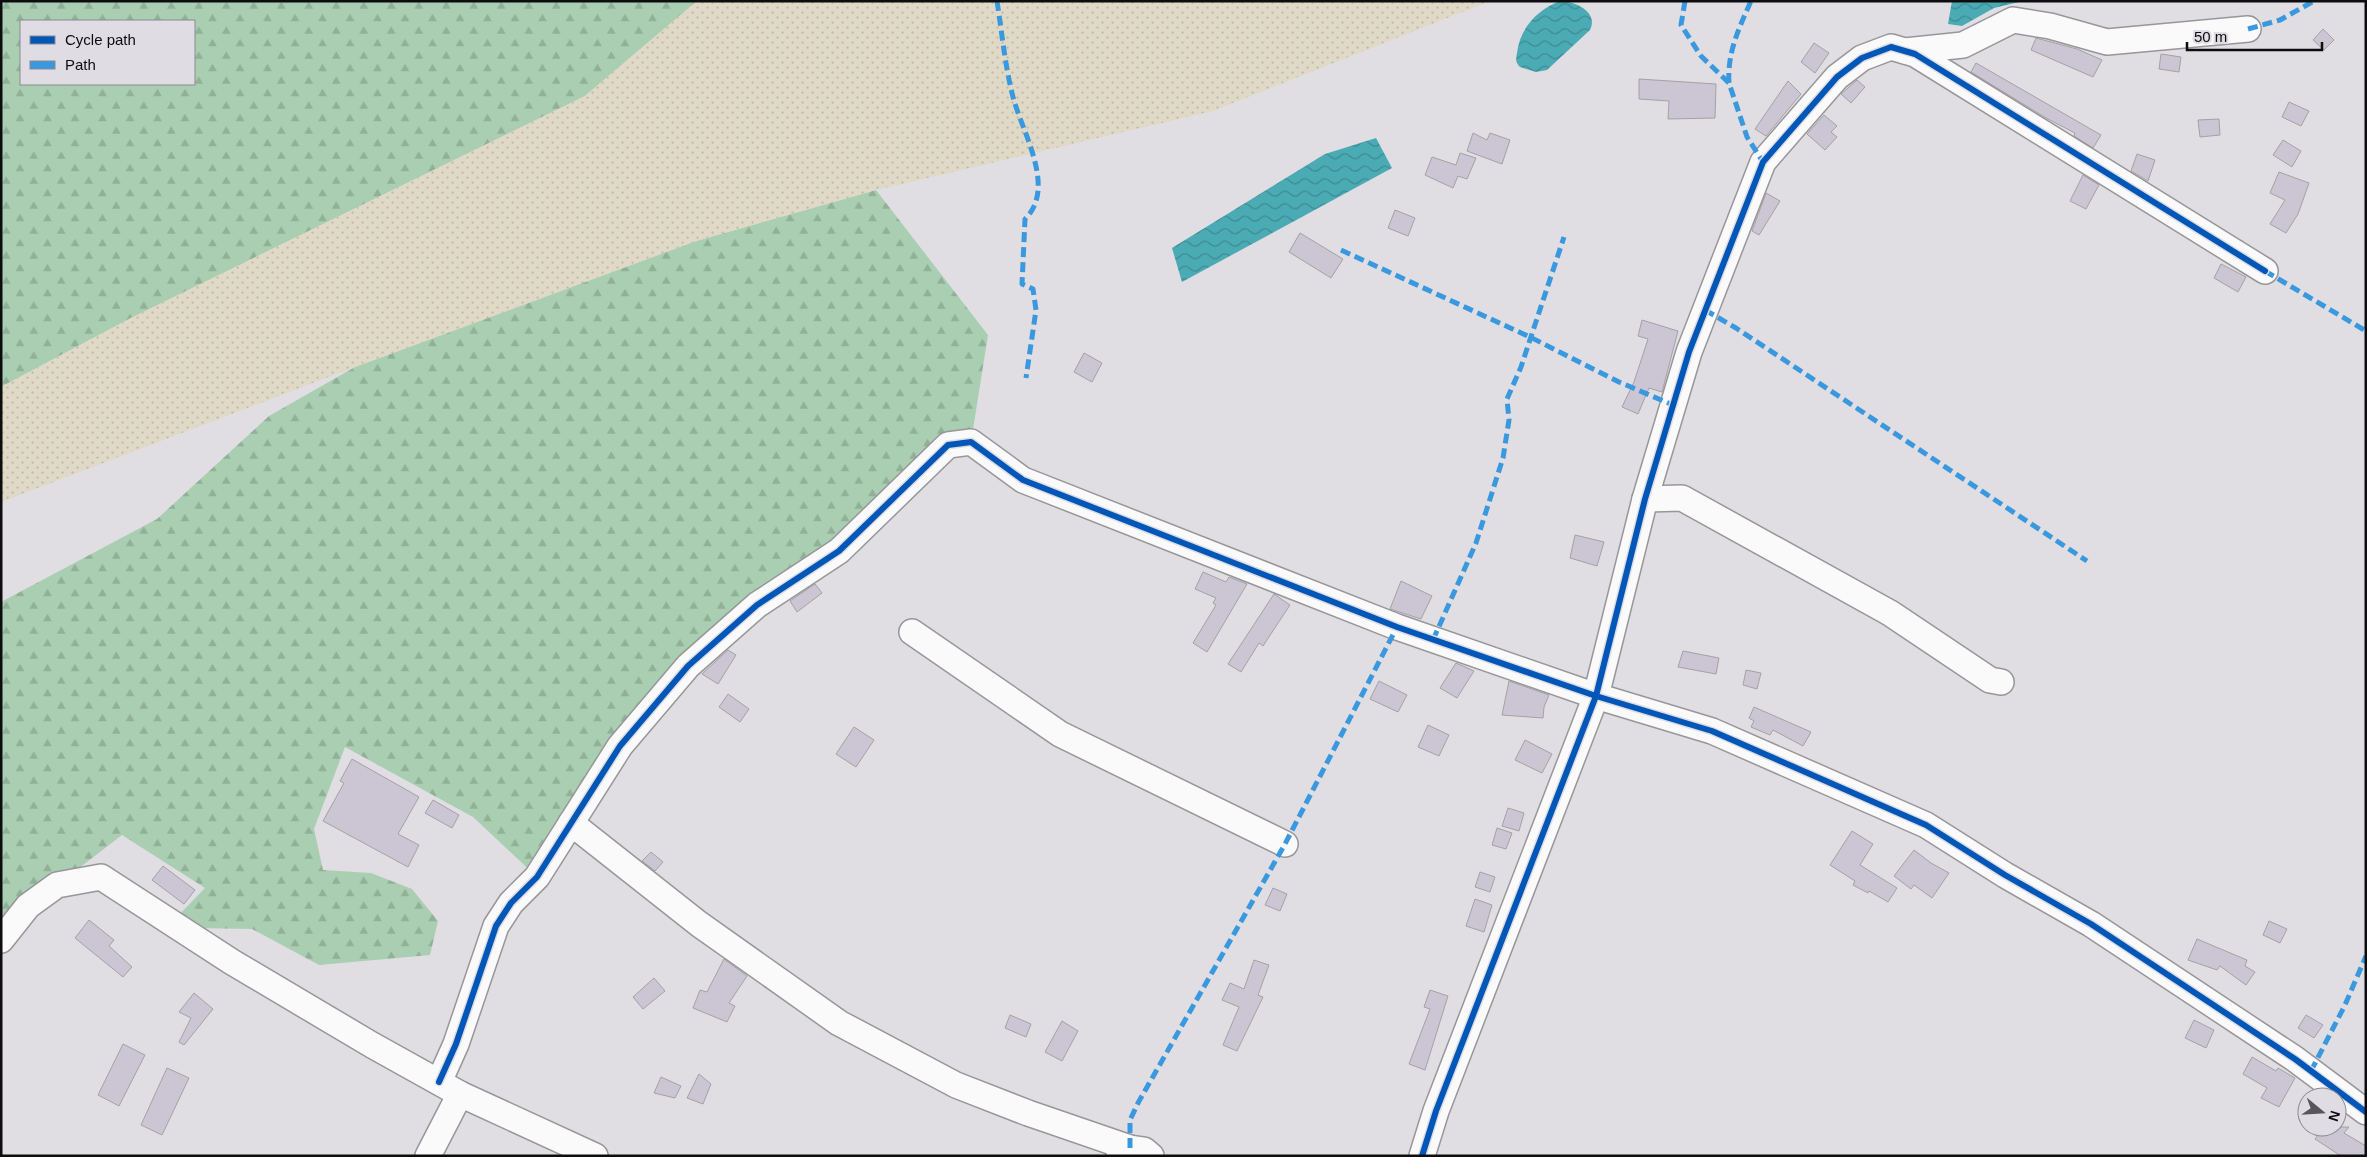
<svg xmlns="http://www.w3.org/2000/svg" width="2367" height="1157" viewBox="0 0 2367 1157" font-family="Helvetica,sans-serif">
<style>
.forest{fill:url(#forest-firs);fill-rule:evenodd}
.sand{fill:url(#sand-dots)}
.water{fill:url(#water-waves)}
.building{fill:#cbc5d4;stroke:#a3a2a4}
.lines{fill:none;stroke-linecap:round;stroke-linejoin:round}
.minor-casing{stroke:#979699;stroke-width:28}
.minor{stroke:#fafafb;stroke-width:25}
.quiet{stroke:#3a99de;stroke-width:5;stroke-dasharray:10 5;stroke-linecap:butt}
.cycleway-casing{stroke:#dfdde3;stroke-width:9}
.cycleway{stroke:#0057b8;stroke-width:6}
</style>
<defs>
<pattern id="forest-firs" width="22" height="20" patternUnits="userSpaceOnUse" patternTransform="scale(1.25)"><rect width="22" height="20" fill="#aaceb2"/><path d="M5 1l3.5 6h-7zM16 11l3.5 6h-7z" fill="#91b098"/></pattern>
<pattern id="sand-dots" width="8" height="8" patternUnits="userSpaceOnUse" patternTransform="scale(1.25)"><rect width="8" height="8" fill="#dfd9c6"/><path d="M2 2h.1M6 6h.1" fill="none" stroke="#beb9a9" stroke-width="1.8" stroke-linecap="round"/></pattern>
<pattern id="water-waves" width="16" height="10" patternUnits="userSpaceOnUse" patternTransform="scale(1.25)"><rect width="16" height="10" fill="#4babb5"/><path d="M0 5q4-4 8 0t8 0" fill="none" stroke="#3d8a92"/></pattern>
</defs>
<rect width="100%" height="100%" fill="#e0dee2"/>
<g class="forest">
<path d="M1,1H697L585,96L131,318L1,387ZM21,21H194V84H21Z"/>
<path d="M876,190L988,335L971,442L688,666L537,877L473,817L345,747L314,829L323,870L371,873L412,889L438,921L430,955L319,965L252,929L195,928L171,923L205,888L122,835L57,885L1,940V602L157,519L269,416L355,367L696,241Z"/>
</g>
<path class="sand" d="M697,1H1490L1213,111L876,190L696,241L355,367L1,502V387L131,318L585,96Z"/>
<g class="water">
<path d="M1560,1C1575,1 1599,12 1590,30L1547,70L1536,72L1520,67C1515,62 1516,59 1517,53C1520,28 1537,10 1560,1Z"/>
<path d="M1952,1H2023L1994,8L1962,26L1948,24Z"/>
<path d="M1376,138L1392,168L1182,282L1172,248L1325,154Z"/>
</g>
<g class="building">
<path d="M2323,29L2334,40L2324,50L2313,40Z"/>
<path d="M2036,38L2077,49L2102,60L2093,77L2031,50Z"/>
<path d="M1814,43L1829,53L1815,73L1801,62Z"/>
<path d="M2161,54L2181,57L2179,72L2159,69Z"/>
<path d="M1976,63L2101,135L2093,148L2074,136L2075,133L2046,118L1971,72Z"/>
<path d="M1639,79L1716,84L1715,118L1668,119L1669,101L1639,99Z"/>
<path d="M1857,80L1865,87L1851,103L1841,94Z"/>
<path d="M1788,81L1801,94L1766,136L1755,129Z"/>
<path d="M2289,102L2309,111L2301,126L2282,117Z"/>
<path d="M1824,115L1837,126L1831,132L1837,137L1825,150L1807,134Z"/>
<path d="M2219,119L2220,135L2200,137L2198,120Z"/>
<path d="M1473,133L1487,140L1490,133L1510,140L1502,164L1467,151Z"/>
<path d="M2283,140L2301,151L2292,167L2273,155Z"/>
<path d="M1460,153L1476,158L1467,179L1458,176L1453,188L1425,175L1432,157L1456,165Z"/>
<path d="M2137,154L2155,160L2148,181L2131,171Z"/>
<path d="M2279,172L2309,183L2298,214L2286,233L2270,224L2285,200L2270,193Z"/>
<path d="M2083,175L2099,185L2086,209L2070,201Z"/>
<path d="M1766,193L1780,201L1759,235L1752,231Z"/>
<path d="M1395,210L1415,218L1408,236L1388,228Z"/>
<path d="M1300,233L1343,259L1331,278L1289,252Z"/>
<path d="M2221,264L2246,277L2238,292L2214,278Z"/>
<path d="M1642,320L1678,331L1662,392L1649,388L1638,414L1622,407L1634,382L1648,339L1638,336Z"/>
<path d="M1084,353L1102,363L1092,382L1074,372Z"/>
<path d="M1575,535L1604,542L1597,566L1570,558Z"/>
<path d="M1203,572L1226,582L1229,577L1247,584L1207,652L1193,643L1216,605L1213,603L1216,598L1195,589Z"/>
<path d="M1401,581L1432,596L1421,619L1390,609Z"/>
<path d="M815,584L822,593L797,612L790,601Z"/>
<path d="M1274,594L1290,605L1263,646L1259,643L1241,672L1228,664Z"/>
<path d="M728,650L736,655L718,684L702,674Z"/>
<path d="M1683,651L1719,658L1716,674L1678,667Z"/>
<path d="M1456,663L1474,671L1457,698L1440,688Z"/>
<path d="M1746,670L1761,673L1757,689L1743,685Z"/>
<path d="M1379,681L1407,695L1398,712L1370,699Z"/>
<path d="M1509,681L1549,695L1544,707L1543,718L1502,715Z"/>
<path d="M728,694L749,709L740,722L719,707Z"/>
<path d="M1754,707L1811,732L1803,746L1773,730L1770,735L1751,727L1754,721L1749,718Z"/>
<path d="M1428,725L1449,735L1439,756L1418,747Z"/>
<path d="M854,727L874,740L856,767L836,754Z"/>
<path d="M1525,740L1552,754L1542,773L1515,760Z"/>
<path d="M352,759L419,797L398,834L419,845L408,867L323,821L344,783L340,781Z"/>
<path d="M433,800L459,815L452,828L425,813Z"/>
<path d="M1508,808L1524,813L1519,831L1502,826Z"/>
<path d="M1497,828L1512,833L1506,849L1492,845Z"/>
<path d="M1852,831L1873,844L1860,865L1897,888L1888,902L1869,891L1868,893L1853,885L1855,881L1830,865Z"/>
<path d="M1914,850L1931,863L1949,873L1932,898L1914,885L1911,889L1894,876Z"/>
<path d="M651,852L663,862L655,871L642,861Z"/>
<path d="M163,866L195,890L184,904L152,880Z"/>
<path d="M1480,872L1495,877L1490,892L1475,887Z"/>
<path d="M1273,888L1287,894L1280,911L1265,905Z"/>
<path d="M1475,899L1492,905L1484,932L1466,926Z"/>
<path d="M89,920L114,940L109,946L132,967L123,977L75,938Z"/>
<path d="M2269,921L2287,929L2280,943L2263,935Z"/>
<path d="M2197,939L2247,960L2245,966L2255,972L2246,985L2220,966L2217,970L2188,960Z"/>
<path d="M724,959L747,976L729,1003L735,1006L727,1022L693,1008L700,990L707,992Z"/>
<path d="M1254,960L1269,965L1258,995L1263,997L1237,1051L1223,1045L1239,1007L1222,1000L1230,983L1244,989Z"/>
<path d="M654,978L665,991L643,1009L633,997Z"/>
<path d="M1430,990L1448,996L1425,1070L1409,1064L1430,1009L1424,1007Z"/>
<path d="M194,993L213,1009L184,1045L179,1042L191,1018L179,1012Z"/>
<path d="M1010,1015L1031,1024L1026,1037L1005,1028Z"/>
<path d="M2306,1015L2323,1025L2314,1038L2298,1028Z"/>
<path d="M2194,1020L2214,1030L2206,1048L2185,1038Z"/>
<path d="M1062,1021L1078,1031L1062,1061L1045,1052Z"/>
<path d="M123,1044L145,1055L119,1106L98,1095Z"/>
<path d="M2252,1057L2276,1071L2278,1068L2295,1078L2279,1107L2261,1098L2267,1088L2243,1074Z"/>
<path d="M167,1068L189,1078L162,1135L141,1125Z"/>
<path d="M699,1074L711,1084L703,1104L687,1098Z"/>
<path d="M661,1077L681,1086L675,1098L654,1093Z"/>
<path d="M2324,1127H2349L2344,1133L2366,1146V1156H2341L2315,1139Z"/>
</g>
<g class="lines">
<g class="minor-casing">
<g id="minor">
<path d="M1905,51L1963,45L2013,20L2050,26L2107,42L2248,29"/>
<path d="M1645,499L1682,498L1890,613L1990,680L2001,682"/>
<path d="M912,632L1060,734L1285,844"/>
<path d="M571,823L699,924L839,1023L956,1085L1028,1113L1130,1148"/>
<path d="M1,940L28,906L57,885L101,877L232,962L372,1045L460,1094L595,1156"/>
<path d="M439,1082L456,1044L496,926L511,903L537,877L620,746L688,666L757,605L839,551L948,445L971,442L1023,480L1397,627L1596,696L1712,731L1926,825L2005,875L2091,924L2295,1059L2366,1112"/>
<path d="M428,1156L460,1094"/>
<path d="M1119,1156L1130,1148L1144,1150L1151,1156"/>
<path d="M1422,1156L1436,1111L1596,696L1645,499L1689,352L1763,162L1837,77L1862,58L1891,47L1915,54L2265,271"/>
</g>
</g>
<use href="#minor" class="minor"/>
<g class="quiet">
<path d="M997,1C1002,33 1005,66 1013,97C1022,132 1057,188 1025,219L1022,284L1033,289L1036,310L1026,378"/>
<path d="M1685,1L1681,25L1701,56L1729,83L1747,137L1763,162"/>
<path d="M2248,29L2280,20L2314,1"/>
<path d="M1729,83C1727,53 1739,28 1751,1"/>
<path d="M1341,250L1530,337L1619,382L1673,405"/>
<path d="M2265,271L2366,331"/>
<path d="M1705,310L1736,328L2087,561"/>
<path d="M1433,640L1476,543L1503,458L1509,420L1507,399L1521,367L1564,237"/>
<path d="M2311,1071L2345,1005L2366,956"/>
<path d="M1130,1148V1120L1138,1103L1285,844L1397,627"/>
</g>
<g class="cycleway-casing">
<g id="cycleway">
<path d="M439,1082L456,1044L496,926L511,903L537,877L620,746L688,666L757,605L839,551L948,445L971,442L1023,480L1397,627L1596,696L1712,731L1926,825L2005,875L2091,924L2295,1059L2366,1112"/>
<path d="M1422,1156L1436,1111L1596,696L1645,499L1689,352L1763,162L1837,77L1862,58L1891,47L1915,54L2265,271"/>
</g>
</g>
<use href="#cycleway" class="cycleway"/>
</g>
<rect width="2367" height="1157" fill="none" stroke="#0d0c0e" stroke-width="5"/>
<rect x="20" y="20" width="175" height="65" fill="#dfdde3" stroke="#8b898e"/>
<rect x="30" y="36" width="25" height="8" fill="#0057b8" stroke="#8b898e"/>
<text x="65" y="45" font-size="15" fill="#0d0c0e">Cycle path</text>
<rect x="30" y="61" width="25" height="8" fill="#3a99de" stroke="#8b898e"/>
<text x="65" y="70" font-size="15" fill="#0d0c0e">Path</text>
<g transform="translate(2322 1112) rotate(108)"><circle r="24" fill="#dfdde3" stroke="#8b898e"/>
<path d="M0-4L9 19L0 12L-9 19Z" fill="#575658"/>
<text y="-8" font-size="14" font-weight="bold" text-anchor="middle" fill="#0d0c0e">N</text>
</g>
<path d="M2187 42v8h135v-8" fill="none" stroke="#0d0c0e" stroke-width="2.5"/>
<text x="2194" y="42" font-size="15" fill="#0d0c0e" stroke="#dfdde3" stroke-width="4" paint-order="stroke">50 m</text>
</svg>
